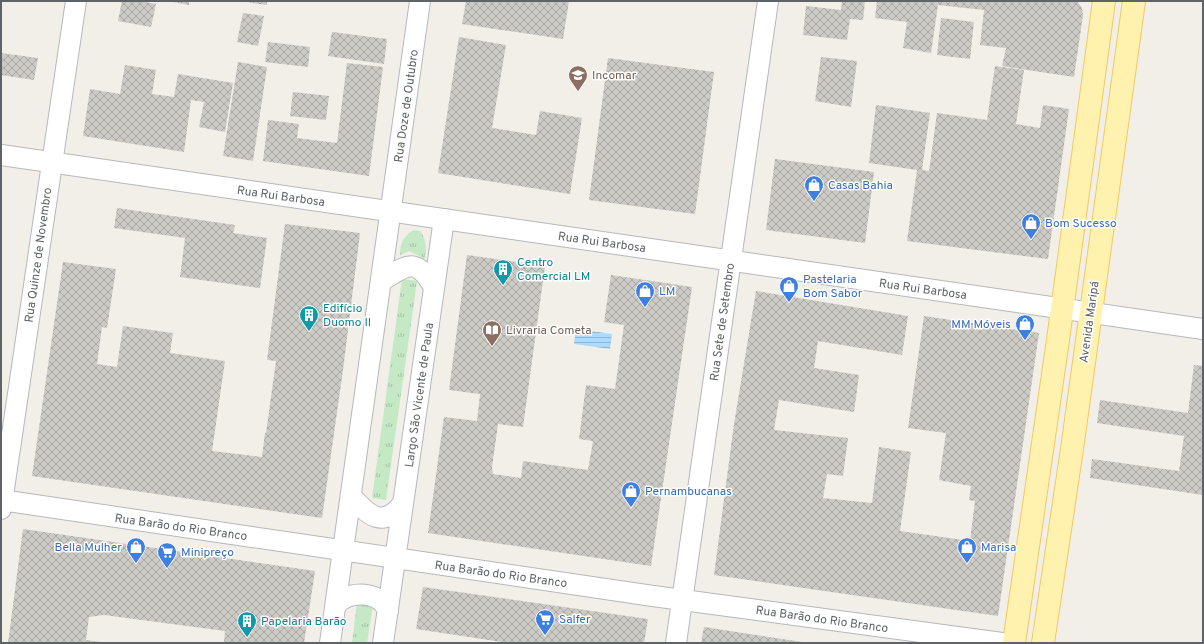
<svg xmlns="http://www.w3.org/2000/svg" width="1204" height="644" viewBox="0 0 1204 644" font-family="Overpass,sans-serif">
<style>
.grass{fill:url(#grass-tufts)}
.water{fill:url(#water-rules)}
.building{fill:url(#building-cross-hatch)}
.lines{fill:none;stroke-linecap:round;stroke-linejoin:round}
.minor-casing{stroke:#b5b8bc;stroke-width:22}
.primary-casing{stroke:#f2c960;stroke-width:24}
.minor{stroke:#fff;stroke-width:20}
.primary{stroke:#fff2af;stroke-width:22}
.labels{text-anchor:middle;stroke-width:3;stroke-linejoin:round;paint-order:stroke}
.education-label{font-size:12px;fill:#785e54;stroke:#fff;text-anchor:start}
.street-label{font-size:12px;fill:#5f6368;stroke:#fff}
.shop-label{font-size:12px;fill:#366cbe;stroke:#fff;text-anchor:start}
.culture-label{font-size:12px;fill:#0d838f;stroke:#fff;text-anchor:start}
</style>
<defs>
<pattern id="grass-tufts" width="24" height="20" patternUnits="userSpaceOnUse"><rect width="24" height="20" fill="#c5e8c5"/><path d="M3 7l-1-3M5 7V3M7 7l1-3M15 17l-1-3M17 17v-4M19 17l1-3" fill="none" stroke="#a3c0a4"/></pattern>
<pattern id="water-rules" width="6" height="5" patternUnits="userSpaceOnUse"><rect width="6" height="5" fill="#aadaff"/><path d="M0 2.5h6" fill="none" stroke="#8eb4d2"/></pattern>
<pattern id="building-cross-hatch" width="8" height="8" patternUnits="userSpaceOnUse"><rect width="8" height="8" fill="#cccac5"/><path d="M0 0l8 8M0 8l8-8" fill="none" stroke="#a9a8a4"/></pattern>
</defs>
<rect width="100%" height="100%" fill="#f1efe8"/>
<g class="grass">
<path d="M414,230L420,231C427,240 427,250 424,261L419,256L409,251L400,255C400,243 403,236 414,230Z"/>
<path d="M402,279L417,281L386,500L372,498Z"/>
<path d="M357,603L373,605L367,643H352Z"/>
</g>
<path class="water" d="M576,329L612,334L610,349L574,344Z"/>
<g class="building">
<path d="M122,1H140L156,4L151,27L118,21Z"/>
<path d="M168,1H189V5Z"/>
<path d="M246,1H267V5L246,2Z"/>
<path d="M466,1H569L563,39L462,24Z"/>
<path d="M842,1H865L863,20L850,19L847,40L803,35L806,6L841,10Z"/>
<path d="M877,1H1077L1082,8L1083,15L1074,77L1002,66L1006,48L980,45L984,10L938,5L931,53L903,48L907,22L875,18Z"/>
<path d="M243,13L264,16L258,46L237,42Z"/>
<path d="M941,18L974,22L970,59L937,55Z"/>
<path d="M332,32L387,39L384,64L328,56Z"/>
<path d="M459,37L506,45L492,128L536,135L540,111L582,118L570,194L438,173Z"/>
<path d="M268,42L310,47L308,67L265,62Z"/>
<path d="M1,53L38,58L34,80L1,75Z"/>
<path d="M821,57L857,61L851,107L815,101Z"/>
<path d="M608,58L714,72L695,214L589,200Z"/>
<path d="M238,62L267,67L253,161L223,156Z"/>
<path d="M347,63L383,67L369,176L263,161L268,120L299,124L297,138L337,143Z"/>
<path d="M125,65L156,70L152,94L174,97L178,74L233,83L225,132L199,127L204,102L191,100L184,152L83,136L90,89L120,94Z"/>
<path d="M995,66L1024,70L1016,124L1040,128L1043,105L1069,109L1048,259L907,241L917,170L869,163L876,105L930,113L922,170L929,171L937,113L987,120Z"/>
<path d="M293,92L329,96L326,120L290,116Z"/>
<path d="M775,159L874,172L865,243L766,230Z"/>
<path d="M117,208L235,225L233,233L267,238L260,288L180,277L185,238L114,228Z"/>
<path d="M285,224L360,233L343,370L322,518L32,476L63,262L116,269L107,328L102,327L97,364L117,367L123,326L173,333L170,353L225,361L212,451L262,457L265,433H266L276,361L267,360Z"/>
<path d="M467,255L545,266L523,427L498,424L492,467L493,474L521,478L523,461L588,470L593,441L579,439L586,385L615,389L624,325L604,322L611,275L692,287L651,566L428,533L444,417L477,421L480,394L449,390Z"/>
<path d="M756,291L908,316L902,355L818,341L814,368L859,375L854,412L779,400L774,430L848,438L843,476L827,474L823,498L872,503L879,447L911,452L900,531L970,541L975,501L969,500L971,486L939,480L946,433L908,428L924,316L1039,333L998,616L714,575L734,424Z"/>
<path d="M1194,365L1203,366V495L1090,478L1092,459L1179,471L1184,436L1097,423L1100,400L1188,413Z"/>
<path d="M23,529L315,571L304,643H224L225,631L104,615L89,617L86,640L100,642V643H8Z"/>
<path d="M423,587L648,619L644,643H502V642L416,629Z"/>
<path d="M704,627L802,642L801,643H701Z"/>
</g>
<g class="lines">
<g class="minor-casing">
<g id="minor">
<path d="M1,155L1203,329"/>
<path d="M381,281C407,266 414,255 434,287"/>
<path d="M351,496C368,515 383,530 403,503"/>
<path d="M1,500L653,596L1002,643"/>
<path d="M1,509L76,1"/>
<path d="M336,605C338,603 341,600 343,599C355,592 374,593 383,603C385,605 387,609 388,611"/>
<path d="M330,643L420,1"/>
<path d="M383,643L444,219"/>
<path d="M676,643L768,1"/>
</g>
</g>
<g class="primary-casing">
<g id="primary">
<path d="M1014,643L1057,347L1104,1"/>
<path d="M1043,643L1072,449L1134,1"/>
</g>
</g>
<use href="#minor" class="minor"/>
<use href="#primary" class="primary"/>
</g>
<defs>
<g id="school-pin" transform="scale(1)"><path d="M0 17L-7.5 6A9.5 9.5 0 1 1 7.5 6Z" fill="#8d6e63" stroke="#fff"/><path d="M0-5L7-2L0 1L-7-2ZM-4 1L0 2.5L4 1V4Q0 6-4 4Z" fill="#fff"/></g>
<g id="shop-pin" transform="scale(1)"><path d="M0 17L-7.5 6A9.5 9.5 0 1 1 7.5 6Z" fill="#3f7fe0" stroke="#fff"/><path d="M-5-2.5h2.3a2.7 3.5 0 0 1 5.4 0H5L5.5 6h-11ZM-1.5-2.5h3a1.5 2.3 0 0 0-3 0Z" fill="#fff"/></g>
<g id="building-pin" transform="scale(1)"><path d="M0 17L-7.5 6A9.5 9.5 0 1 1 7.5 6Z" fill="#0f9aa8" stroke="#fff"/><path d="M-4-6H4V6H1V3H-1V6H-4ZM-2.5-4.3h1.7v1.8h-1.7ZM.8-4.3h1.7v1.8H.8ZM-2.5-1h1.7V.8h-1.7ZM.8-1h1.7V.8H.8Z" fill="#fff"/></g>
<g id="library-pin" transform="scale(1)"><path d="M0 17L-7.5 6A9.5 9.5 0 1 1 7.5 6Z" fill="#8d6e63" stroke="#fff"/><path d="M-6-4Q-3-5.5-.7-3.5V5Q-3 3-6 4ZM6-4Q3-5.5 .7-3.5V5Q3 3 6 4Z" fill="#fff"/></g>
<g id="supermarket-pin" transform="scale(1)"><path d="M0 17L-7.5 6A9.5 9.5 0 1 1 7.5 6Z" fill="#3f7fe0" stroke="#fff"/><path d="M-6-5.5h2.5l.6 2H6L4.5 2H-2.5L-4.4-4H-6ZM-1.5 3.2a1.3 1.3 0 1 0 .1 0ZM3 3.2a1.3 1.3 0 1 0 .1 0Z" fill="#fff"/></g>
</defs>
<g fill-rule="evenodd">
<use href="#school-pin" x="578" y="75"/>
<use href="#shop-pin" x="814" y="185"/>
<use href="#shop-pin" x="1031" y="223"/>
<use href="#building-pin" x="503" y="269"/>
<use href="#shop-pin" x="789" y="286"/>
<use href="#shop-pin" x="645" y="291"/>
<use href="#building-pin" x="309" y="315"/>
<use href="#shop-pin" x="1025" y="324"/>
<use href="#library-pin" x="492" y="330"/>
<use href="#shop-pin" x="631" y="491"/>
<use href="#shop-pin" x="136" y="547"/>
<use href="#shop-pin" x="967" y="547"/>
<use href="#supermarket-pin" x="167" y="552"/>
<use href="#supermarket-pin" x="545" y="619"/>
<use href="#building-pin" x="247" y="621"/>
</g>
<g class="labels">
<g class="education-label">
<text x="592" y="79">Incomar</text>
<text x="506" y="334">Livraria Cometa</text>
</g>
<g class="street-label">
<text transform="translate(406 106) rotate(-82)" y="4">Rua Doze de Outubro</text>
<text transform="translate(281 196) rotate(8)" y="4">Rua Rui Barbosa</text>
<text transform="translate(602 242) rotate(8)" y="4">Rua Rui Barbosa</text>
<text transform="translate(38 255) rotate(-82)" y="4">Rua Quinze de Novembro</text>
<text transform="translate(923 289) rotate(8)" y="4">Rua Rui Barbosa</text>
<text transform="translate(722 322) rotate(-82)" y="4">Rua Sete de Setembro</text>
<text transform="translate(1089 322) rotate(-82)" y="4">Avenida Maripá</text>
<text transform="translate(419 395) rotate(-82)" y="4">Largo São Vicente de Paula</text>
<text transform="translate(181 527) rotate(8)" y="4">Rua Barão do Rio Branco</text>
<text transform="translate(501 574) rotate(8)" y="4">Rua Barão do Rio Branco</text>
<text transform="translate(822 619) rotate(8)" y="4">Rua Barão do Rio Branco</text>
</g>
<g class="shop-label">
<text x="828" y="189">Casas Bahia</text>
<text x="1045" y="227">Bom Sucesso</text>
<text x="803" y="283">Pastelaria<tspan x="803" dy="14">Bom Sabor</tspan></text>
<text x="659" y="295">LM</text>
<text x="1011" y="328" text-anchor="end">MM Móveis</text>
<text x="645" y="495">Pernambucanas</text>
<text x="122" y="551" text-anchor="end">Bella Mulher</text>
<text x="981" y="551">Marisa</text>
<text x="181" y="556">Minipreço</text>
<text x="559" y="623">Salfer</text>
</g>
<g class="culture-label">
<text x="517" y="266">Centro<tspan x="517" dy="14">Comercial LM</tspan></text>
<text x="323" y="312">Edifício<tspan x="323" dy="14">Duomo II</tspan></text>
<text x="261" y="625">Papelaria Barão</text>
</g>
</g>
<rect width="1204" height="644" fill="none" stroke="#5f6368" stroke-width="4"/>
</svg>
